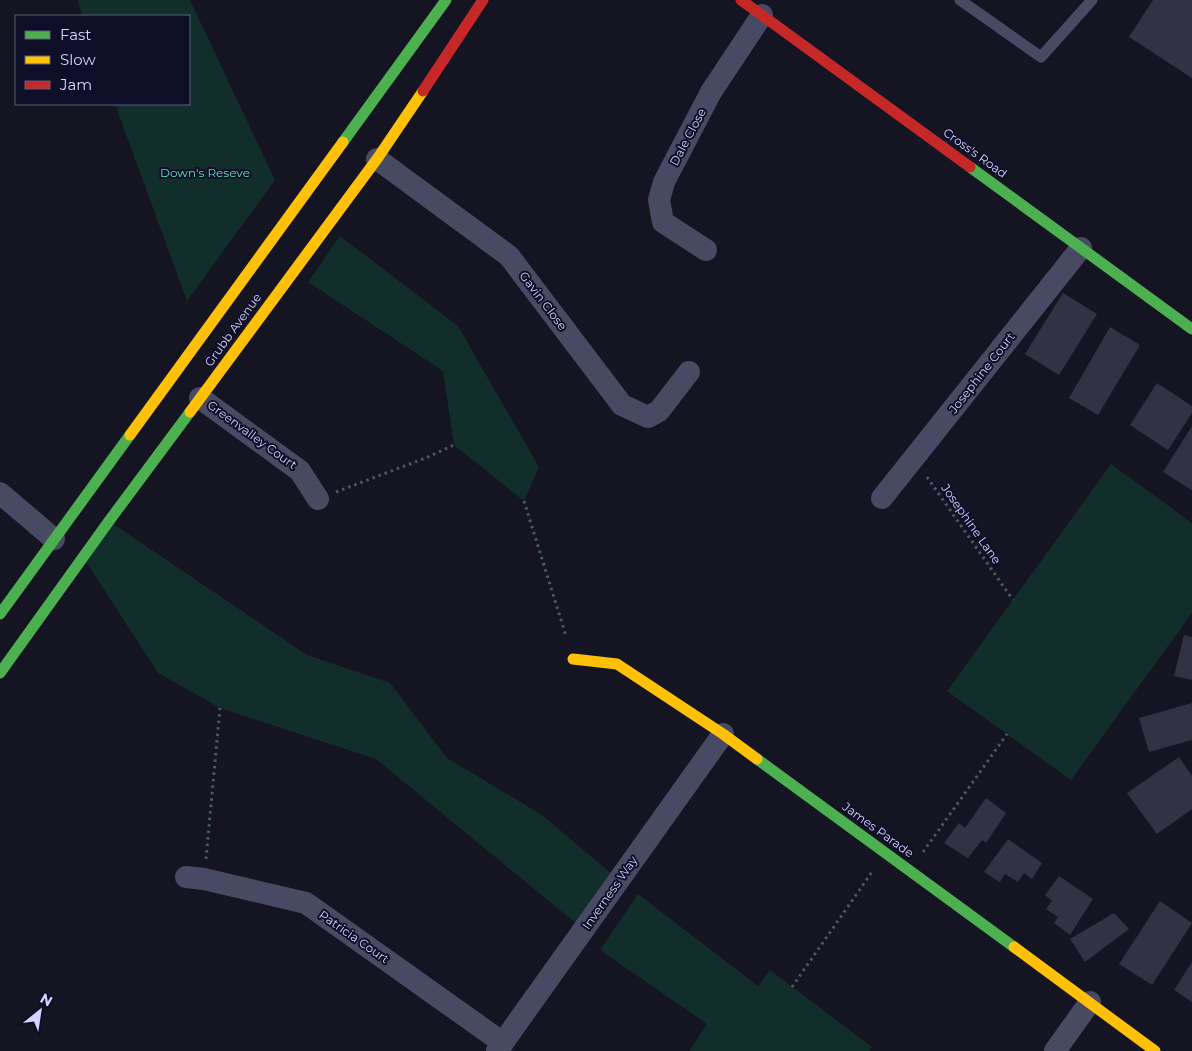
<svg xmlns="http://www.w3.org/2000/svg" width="1192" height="1051" viewBox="0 0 1192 1051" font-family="Montserrat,sans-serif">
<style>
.green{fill:#112e2b}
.building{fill:#333144}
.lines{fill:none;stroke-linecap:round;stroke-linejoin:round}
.path{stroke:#475b68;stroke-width:3;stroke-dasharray:2.5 4;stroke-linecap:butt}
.lane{stroke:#484a63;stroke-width:11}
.street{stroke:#484a63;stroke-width:22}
.fast{stroke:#4caf50;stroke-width:11}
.slow{stroke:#ffc107;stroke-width:11}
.jam{stroke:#c62828;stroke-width:11}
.labels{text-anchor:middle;stroke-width:4;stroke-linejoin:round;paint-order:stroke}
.street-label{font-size:12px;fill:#d4d5ff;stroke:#0f0e28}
.park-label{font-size:12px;fill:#58e8b1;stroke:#0f0e28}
</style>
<rect width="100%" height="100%" fill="#151422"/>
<g class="green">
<path d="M77,0H190L275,180L187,301L115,104H189V16H83Z"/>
<path d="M340,236L458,326L539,467L524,501L454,445L443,371L308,282Z"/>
<path d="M1111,464L1192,523V613L1071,780L947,691Z"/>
<path d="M109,521L307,655L390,683L447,758L542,815L619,880L584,930L376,759L220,708L158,673L83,557Z"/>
<path d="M638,894L758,986L770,970L872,1047L870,1051H689L707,1024L600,950Z"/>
</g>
<g class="building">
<path d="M1153,0H1192V78L1129,37Z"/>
<path d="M1063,293L1097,314L1059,375L1025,354Z"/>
<path d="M1110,327L1140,345L1098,415L1069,398Z"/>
<path d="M1157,383L1192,406V413L1168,450L1130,425Z"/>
<path d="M1192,426V490L1163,472Z"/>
<path d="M1184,635L1192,637V680L1174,676Z"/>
<path d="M1192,703V740L1149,752L1139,718Z"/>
<path d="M1179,757L1192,776V809L1157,834L1127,793Z"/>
<path d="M986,798L1006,813L986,843L982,840L968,858L944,843L959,823L965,828Z"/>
<path d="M1008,839L1042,863L1032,879L1024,873L1018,882L1005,874L1000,882L984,872Z"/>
<path d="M1059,876L1093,899L1070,935L1054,923L1058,917L1046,909L1052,901L1045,895Z"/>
<path d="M1160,901L1192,923L1152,985L1119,964Z"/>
<path d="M1114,913L1129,929L1085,962L1070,939Z"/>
<path d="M1192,962V1002L1174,990Z"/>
</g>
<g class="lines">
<g class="path">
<path d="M927,477L1013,600"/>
<path d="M336,492L428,457L454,445"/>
<path d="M524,501L566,636"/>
<path d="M923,852L1007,734"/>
<path d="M206,859L220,708"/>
<path d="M792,987L872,872"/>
</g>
<path class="lane" d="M960,0L1041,57L1092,0"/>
<g class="street">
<path d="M377,159L509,256L622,405L648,417L659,411L689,372"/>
<path d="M706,250L663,222L659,200L664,182L711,92L762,15"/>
<path d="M200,398L300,471L318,499"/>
<path d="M0,493L54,539"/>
<path d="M882,498L1081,248"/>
<path d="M186,877L204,879L306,903L503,1043"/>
<path d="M497,1051L723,734"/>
<path d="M1055,1051L1090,1002"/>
</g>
<g class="fast">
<path d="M343,142L446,0"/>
<path d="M970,167L1192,329"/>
<path d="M0,614L130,435"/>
<path d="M0,673L109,521L190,412"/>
<path d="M757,759L1014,947"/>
</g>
<g class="slow">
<path d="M190,412L377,159L423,91"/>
<path d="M130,435L343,142"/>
<path d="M573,659L617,664L723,734L757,759"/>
<path d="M1014,947L1155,1051"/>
</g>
<g class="jam">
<path d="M741,0L970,167"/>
<path d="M423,91L483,0"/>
</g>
</g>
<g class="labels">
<g class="street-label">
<text transform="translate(688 137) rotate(-62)" y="4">Dale Close</text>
<text transform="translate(975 153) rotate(36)" y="4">Cross's Road</text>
<text transform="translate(543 301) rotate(53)" y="4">Gavin Close</text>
<text transform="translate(233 330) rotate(-54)" y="4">Grubb Avenue</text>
<text transform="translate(982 373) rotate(-52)" y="4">Josephine Court</text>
<text transform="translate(252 435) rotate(36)" y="4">Greenvalley Court</text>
<text transform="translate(971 524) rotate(55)" y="4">Josephine Lane</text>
<text transform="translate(878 830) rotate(36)" y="4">James Parade</text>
<text transform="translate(610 893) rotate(-55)" y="4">Inverness Way</text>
<text transform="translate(354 937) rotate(35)" y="4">Patricia Court</text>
</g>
<g class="park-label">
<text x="205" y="177">Down's Reseve</text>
</g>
</g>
<rect x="15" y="15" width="175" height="90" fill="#0f0e28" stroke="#5e5e7e"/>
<rect x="25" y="31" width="25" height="8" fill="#4caf50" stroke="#5e5e7e"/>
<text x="60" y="40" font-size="15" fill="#d4d5ff">Fast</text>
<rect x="25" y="56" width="25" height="8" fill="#ffc107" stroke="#5e5e7e"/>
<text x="60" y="65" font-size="15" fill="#d4d5ff">Slow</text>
<rect x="25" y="81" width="25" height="8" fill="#c62828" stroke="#5e5e7e"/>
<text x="60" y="90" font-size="15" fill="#d4d5ff">Jam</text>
<g transform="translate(40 1011) rotate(30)" stroke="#0f0e28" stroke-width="4" paint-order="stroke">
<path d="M0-4L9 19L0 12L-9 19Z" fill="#d4d5ff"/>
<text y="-8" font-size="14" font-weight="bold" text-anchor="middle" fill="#d4d5ff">N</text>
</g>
</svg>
